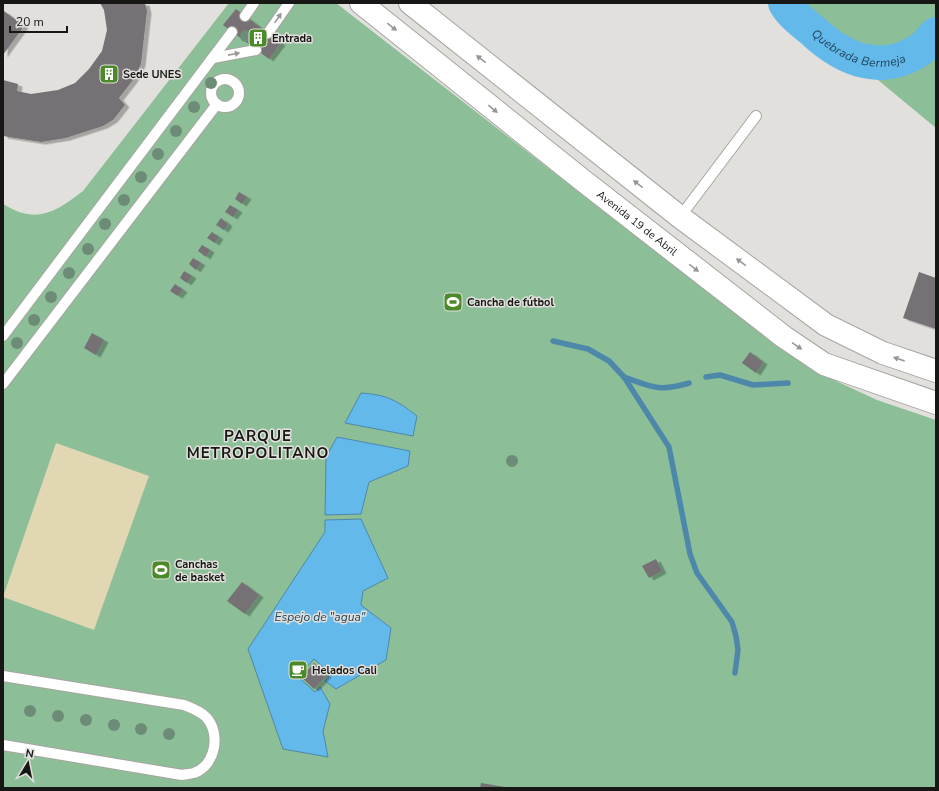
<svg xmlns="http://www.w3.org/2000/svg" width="939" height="791" viewBox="0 0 939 791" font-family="'Nunito Sans',sans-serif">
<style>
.green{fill:#8cbe98}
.sand{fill:#e1d7b2}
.water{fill:#64b9eb;stroke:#4d88ab}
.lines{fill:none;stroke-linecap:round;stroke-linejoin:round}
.stream{stroke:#4d88ab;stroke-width:5.5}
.river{stroke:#64b9eb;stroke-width:34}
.building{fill:#757174;filter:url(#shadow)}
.service-casing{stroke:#a7a5a1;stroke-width:12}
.tertiary-casing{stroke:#a7a5a1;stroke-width:24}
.service{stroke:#fff;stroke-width:10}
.tertiary{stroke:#fff;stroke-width:22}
.tree{fill:#6d8c77}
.oneway{fill:#979796}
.labels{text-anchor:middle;stroke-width:3;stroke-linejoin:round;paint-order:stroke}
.poi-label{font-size:11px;font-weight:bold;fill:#171715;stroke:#e2e0dc;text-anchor:start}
.street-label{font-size:11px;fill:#171715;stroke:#e2e0dc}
.water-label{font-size:12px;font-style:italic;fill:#1e4358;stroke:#e2e0dc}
.district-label{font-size:15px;font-weight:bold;letter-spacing:1px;fill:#171715;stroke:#e2e0dc}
</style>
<defs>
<filter id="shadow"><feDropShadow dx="4.5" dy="2.5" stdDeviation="0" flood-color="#0004"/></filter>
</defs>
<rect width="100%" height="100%" fill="#e2e0dc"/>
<g class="green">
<path d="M229,3H336L777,346L821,374L877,400L936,420V788H3V204C37,225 55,212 83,191Z"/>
<path d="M785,3H936V128Z"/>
</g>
<path class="sand" d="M56,443L149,476L94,630L3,597Z"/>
<g class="water">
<path d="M361,393C388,395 396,400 417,416L413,436L345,423Z"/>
<path d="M337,437L410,451L408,466L369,482L361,514L325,515L326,457Z"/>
<path d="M361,519L388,578L363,591L361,605L391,628L386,660L336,689L325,681L331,674L314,659L298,677L315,692L320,687L330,704L323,731L328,757L283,749L248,649L325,532V520Z"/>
</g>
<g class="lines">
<g class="stream">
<path d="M553,341L588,349L609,361L624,377L669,447L690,554L697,573L732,622L736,636L738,650L735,673"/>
<path d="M624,377C652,387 659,392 689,383"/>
<path d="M706,377L720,375L753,385L788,383"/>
</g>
<path class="river" id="s1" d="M785,3C791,14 803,23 813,31C844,60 882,76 921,49C927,45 931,38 936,34"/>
</g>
<g class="building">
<path d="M100,3H145L147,11L141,64L133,80L119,98L125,105L113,120L103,126L66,138L41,142L3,136V80L18,84L17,91L31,94L58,90L75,83L89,69L102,51L107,30L104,10Z"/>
<path d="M236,9L281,43L269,59L223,25Z"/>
<path d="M4,11L24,26L3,55V12Z"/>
<path d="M239,192L247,197L242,204L235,199Z"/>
<path d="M230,205L238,210L233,217L225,212Z"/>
<path d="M221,218L228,224L224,230L216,225Z"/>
<path d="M212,232L219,237L215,243L207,238Z"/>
<path d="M202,245L210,250L206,257L198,251Z"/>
<path d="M193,258L201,263L196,270L189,264Z"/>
<path d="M184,271L192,276L187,283L180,278Z"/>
<path d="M919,272L936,278V329L903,318Z"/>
<path d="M175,284L183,290L178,296L170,291Z"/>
<path d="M92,333L104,340L96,355L84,348Z"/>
<path d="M750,352L763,362L756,373L742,363Z"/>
<path d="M656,559L662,571L649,578L642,566Z"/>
<path d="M242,582L259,595L245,614L227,601Z"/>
<path d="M314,663L327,675L314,689L301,677Z"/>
<path d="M481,783L505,787V788H480Z"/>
</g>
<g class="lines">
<g class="service-casing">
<g id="service">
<path d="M245,16L254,3"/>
<path d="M268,33L289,3"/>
<path d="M213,58L256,50"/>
<circle cx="225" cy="93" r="14"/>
<path d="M680,217L756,116"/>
<path d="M3,336L232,32"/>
<path d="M3,384L217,104"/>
<path d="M3,676L184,705C192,708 200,711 206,717C221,733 216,765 194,773C190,774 186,774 182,775L3,745"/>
</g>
</g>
<g class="tertiary-casing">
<g id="tertiary">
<path id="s2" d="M361,3L581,179L784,337L824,364L936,403"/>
<path d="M410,3L680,217L826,325L883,353L936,371"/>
</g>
</g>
<use href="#service" class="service"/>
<use href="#tertiary" class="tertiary"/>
</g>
<g class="tree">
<circle cx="246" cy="36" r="6"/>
<circle cx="211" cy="83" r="6"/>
<circle cx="194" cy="107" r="6"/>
<circle cx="176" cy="131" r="6"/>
<circle cx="158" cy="154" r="6"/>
<circle cx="141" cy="177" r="6"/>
<circle cx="124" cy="200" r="6"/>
<circle cx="105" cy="224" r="6"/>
<circle cx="88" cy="249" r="6"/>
<circle cx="69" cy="273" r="6"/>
<circle cx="51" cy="297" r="6"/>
<circle cx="34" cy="320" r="6"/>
<circle cx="17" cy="343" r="6"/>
<circle cx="512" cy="461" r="6"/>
<circle cx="30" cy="711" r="6"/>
<circle cx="58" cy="716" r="6"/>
<circle cx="86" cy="720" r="6"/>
<circle cx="114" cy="725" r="6"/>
<circle cx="141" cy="729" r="6"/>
<circle cx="169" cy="734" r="6"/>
</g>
<defs><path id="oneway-solid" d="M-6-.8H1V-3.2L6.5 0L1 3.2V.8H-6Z"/></defs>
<g class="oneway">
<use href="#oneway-solid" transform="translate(278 18) rotate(-55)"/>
<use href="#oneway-solid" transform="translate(392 27) rotate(39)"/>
<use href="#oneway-solid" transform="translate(234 54) rotate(-11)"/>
<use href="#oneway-solid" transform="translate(481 59) rotate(-142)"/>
<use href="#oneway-solid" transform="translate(493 109) rotate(39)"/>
<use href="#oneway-solid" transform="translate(638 184) rotate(-142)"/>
<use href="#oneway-solid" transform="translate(741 262) rotate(-144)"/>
<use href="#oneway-solid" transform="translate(694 268) rotate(38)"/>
<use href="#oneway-solid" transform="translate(797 346) rotate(34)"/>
<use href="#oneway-solid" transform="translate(899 359) rotate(-161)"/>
</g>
<defs>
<g id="building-square" transform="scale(1)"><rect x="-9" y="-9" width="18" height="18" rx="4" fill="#4c8928" stroke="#e2e0dc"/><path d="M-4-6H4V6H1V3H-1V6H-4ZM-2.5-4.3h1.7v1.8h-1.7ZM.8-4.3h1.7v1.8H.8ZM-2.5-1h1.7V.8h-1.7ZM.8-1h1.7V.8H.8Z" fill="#fff"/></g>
<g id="stadium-square" transform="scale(1)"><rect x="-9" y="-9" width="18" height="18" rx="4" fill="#4c8928" stroke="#e2e0dc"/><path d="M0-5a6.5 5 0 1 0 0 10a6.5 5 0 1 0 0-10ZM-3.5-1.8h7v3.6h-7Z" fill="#fff"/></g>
<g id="cafe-square" transform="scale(1)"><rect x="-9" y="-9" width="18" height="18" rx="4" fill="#4c8928" stroke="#e2e0dc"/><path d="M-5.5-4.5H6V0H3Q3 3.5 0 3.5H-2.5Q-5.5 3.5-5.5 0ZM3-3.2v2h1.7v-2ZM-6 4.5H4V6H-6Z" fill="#fff"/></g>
</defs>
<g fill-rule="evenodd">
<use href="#building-square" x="258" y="38"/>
<use href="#building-square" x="109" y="74"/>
<use href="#stadium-square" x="453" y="302"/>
<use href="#stadium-square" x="161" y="570"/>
<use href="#cafe-square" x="298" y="670"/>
</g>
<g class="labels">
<g class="poi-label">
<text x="272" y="42">Entrada</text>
<text x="123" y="78">Sede UNES</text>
<text x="467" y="306">Cancha de fútbol</text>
<text x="175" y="568">Canchas<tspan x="175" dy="13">de basket</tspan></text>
<text x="312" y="674">Helados Cali</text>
</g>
<g class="street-label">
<text dy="4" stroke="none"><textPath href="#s2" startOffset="353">Avenida 19 de Abril</textPath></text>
</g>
<g class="water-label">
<text dy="4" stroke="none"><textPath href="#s1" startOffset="91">Quebrada Bermeja</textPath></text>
<text x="320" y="621">Espejo de "agua"</text>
</g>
<g class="district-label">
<text x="258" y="441">PARQUE<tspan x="258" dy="17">METROPOLITANO</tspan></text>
</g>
</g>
<rect width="939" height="791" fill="none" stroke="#171715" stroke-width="8"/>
<g transform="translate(28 763) rotate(10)" stroke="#e2e0dc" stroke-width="3" paint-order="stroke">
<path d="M0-3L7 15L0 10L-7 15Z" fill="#171715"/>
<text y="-6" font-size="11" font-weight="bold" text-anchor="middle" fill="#171715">N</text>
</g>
<path d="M10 26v6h57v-6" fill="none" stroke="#171715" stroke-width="2"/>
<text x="16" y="26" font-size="12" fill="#171715" stroke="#e2e0dc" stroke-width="3" paint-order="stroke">20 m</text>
</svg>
